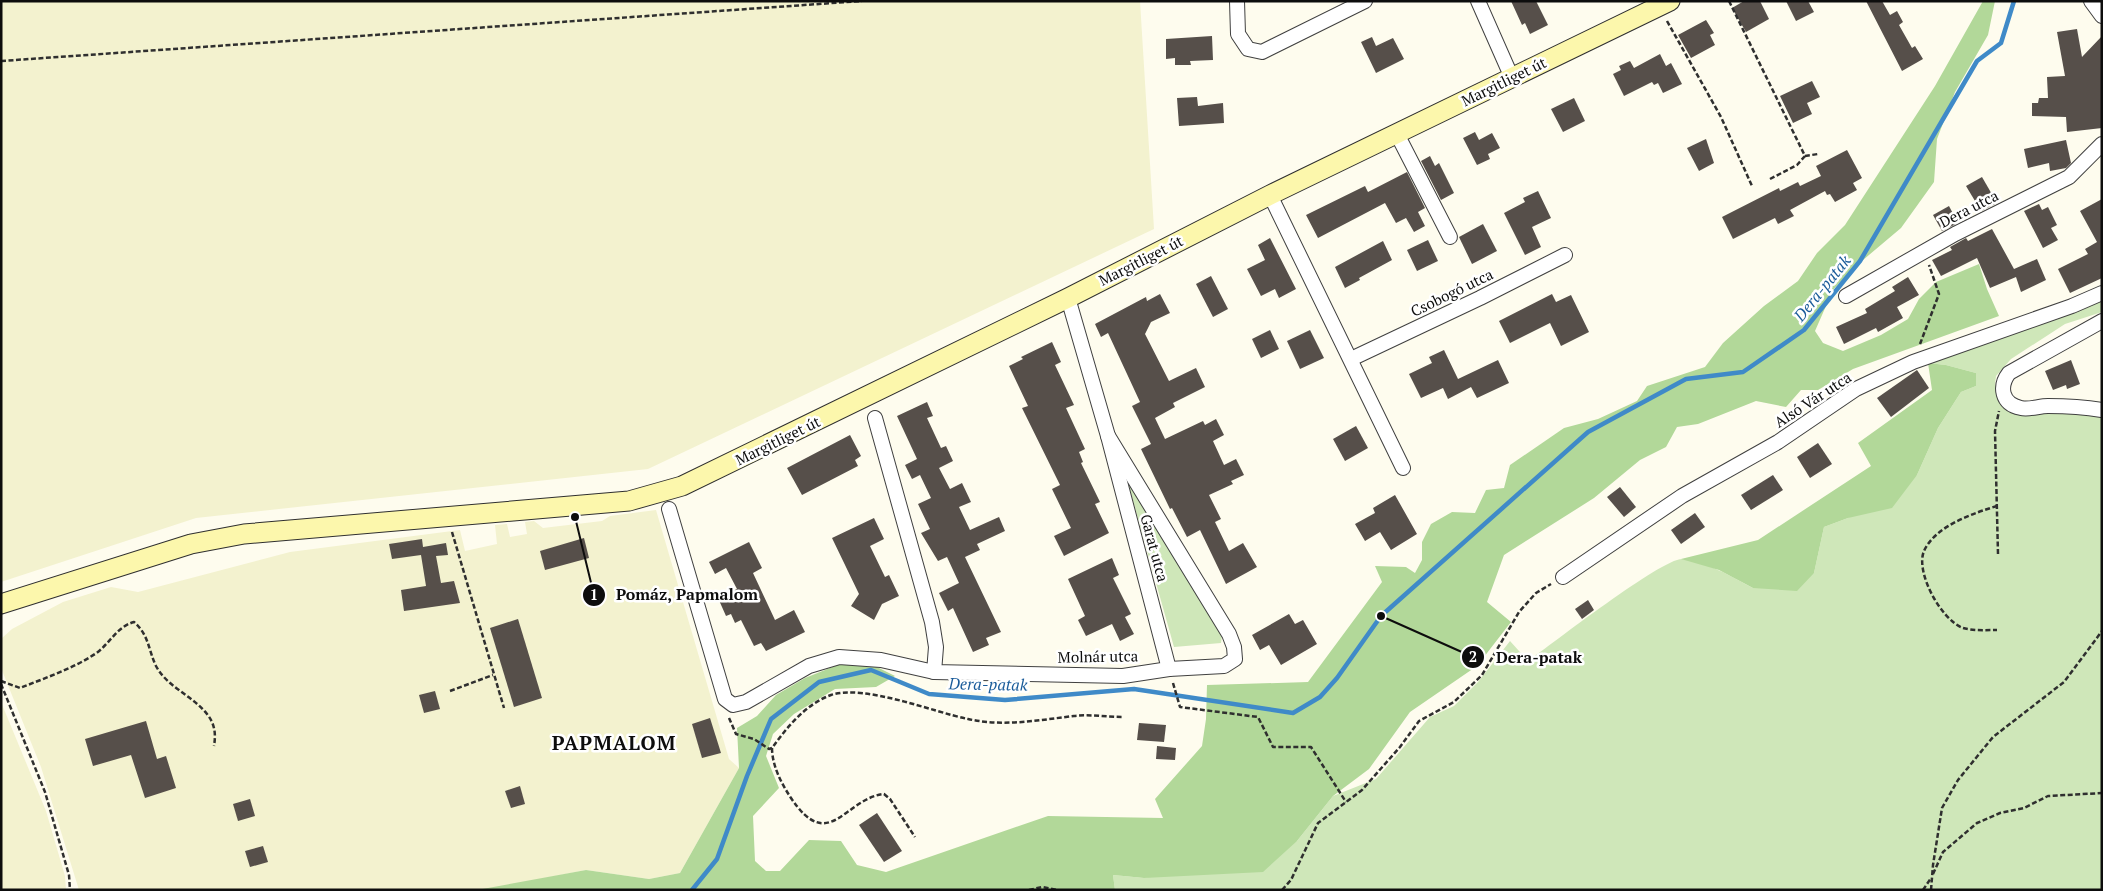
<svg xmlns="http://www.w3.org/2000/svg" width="2103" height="891" viewBox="0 0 2103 891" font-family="'PT Serif',serif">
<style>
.farmland{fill:#f3f2cf}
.green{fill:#cfe7b9}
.forest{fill:#b2d899}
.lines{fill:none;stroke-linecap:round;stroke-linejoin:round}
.stream{stroke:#3f8ac8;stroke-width:4.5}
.building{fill:#564f4a}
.minor-casing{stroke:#404040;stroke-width:16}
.secondary-casing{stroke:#2f2f2f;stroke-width:21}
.path{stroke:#2f2f2f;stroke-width:2.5;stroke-dasharray:5 2.5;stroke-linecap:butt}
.minor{stroke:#fff;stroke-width:14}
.secondary{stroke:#fcf7ac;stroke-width:19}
.labels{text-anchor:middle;stroke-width:5;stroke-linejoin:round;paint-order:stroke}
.street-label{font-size:15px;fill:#0d0d0d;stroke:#fff}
.water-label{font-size:16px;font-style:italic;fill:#1b5c9a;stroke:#fff}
.district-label{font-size:20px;font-weight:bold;letter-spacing:1px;fill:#0d0d0d;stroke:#fff}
.leader{fill:none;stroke:#0d0d0d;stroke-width:2}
.callout-dot{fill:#0d0d0d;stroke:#fff;stroke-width:2}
.mark-label{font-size:15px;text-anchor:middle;font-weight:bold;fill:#fff}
.callout-label{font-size:16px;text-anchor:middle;font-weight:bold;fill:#0d0d0d;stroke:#fff;stroke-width:5;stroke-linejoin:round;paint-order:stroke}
</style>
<rect width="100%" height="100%" fill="#fefcee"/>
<g class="farmland">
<path d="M1,1H1140L1154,229L648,469L196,518L1,582Z"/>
<path d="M656,510L729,759L739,768L680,873L649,879L586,870L484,890H79L41,767L1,668V639L12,629L63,602L111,587L138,592L290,552L460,530L465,551L497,544L495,525L507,524L510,537L527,534L525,522L534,521L543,528L602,521L610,516Z"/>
<path d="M1,702L46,811L65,876L66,890H1Z"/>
</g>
<g class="green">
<path d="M2102,298V312L2065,324L2011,359L1996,376L1995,384L1999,394L2019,408L2102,410V890H1115L1113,875L1144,878L1297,841L1333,796L1376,779L1430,717L1454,706L1478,682L1510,641L1528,661C1552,644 1661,559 1682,559C1704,560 1734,578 1753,588L1814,573L1824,527L1848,518L1917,475L1938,428L1961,392L1976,386V373L1946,365L1928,363Z"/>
<path d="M1126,476L1222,636L1221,643L1174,647Z"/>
</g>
<g class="forest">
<path d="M1983,1H1995L1988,35L1955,92L1937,139L1934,182L1901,228L1850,271L1833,290L1815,331L1823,343L1843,351L1881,335L1908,319L1919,299L1936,282L1979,264L1987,289L1999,316L1853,369L1818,390H1801L1786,407L1756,401L1698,424L1677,427L1666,447L1640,460L1594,498L1504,555L1487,602L1511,622L1477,666L1410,712L1369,769L1333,796L1297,841L1263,872L1144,878L1113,875L1115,890H477L586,870L649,879L680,873L739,768L737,728L757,716L776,695L805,678L845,662L875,666L895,676L876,687L835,689L794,714L773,734L766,756L779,788L753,816L755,861L766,871H780L809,840L841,841L857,865L886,872L1048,816L1163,818L1155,799L1202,746L1206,719L1207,685L1308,682L1382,582L1375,566L1406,567L1415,573L1422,560V542L1431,524L1452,512L1475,513L1486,490L1504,488L1510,465L1564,428L1598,419L1637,401L1647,386L1705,367L1723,343L1764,306L1798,281L1817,253L1845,225L1935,86Z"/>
<path d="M1928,363L1946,365L1976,373V386L1961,392L1938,428L1917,475L1892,508L1848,518L1824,527L1814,573L1797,591L1753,588L1719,570L1681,559L1758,540L1871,466L1858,443L1932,390Z"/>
</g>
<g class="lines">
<path class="stream" d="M692,890L717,859L747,776L771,719L819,682L871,670L929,694L1005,700L1134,689L1293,713L1320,697L1337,678L1381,616L1588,432L1686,379L1743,372L1804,330L1860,261L1977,61L2001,43L2014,1"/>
</g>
<g class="building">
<path d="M1511,1H1536L1548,25L1530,34L1525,23L1522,25Z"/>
<path d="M1744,1H1760L1769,19L1746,32L1732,8Z"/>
<path d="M1786,1H1808L1814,12L1796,21Z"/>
<path d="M1866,1H1882L1890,15L1897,11L1903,22L1899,25L1912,48L1915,46L1923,59L1902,71Z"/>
<path d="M1706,20L1714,33L1710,35L1715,45L1691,58L1678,35Z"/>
<path d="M2077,29L2082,57L2102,36V128L2067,132L2066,117L2032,116V103H2038L2039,98H2048L2047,77L2065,76L2057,32Z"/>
<path d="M1212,36L1213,60L1190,61L1191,65H1175V58L1166,59V39Z"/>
<path d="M1372,37L1376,46L1393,38L1404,59L1376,73L1361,42Z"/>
<path d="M1660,54L1666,66L1671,63L1682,84L1663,93L1658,83L1654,85L1652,82L1624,96L1613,74L1621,70L1619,66L1630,61L1634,68Z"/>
<path d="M1812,81L1820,97L1807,103L1812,114L1793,123L1780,96Z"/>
<path d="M1197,97L1198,106L1223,103L1224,123L1179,126L1177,98Z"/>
<path d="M1574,98L1585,121L1563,132L1551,109Z"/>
<path d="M1475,132L1479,140L1492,133L1500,148L1488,154L1490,159L1477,165L1463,138Z"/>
<path d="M1706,139L1714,163L1699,171L1687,148Z"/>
<path d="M2066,140L2071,163L2066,168L2050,171L2049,163L2028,168L2024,149Z"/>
<path d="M1847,150L1862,178L1853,183L1857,190L1835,202L1830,194L1827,195L1825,191L1790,210L1794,216L1778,224L1775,218L1733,239L1722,217L1779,188L1780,191L1798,182L1800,186L1821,176L1816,166Z"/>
<path d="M1430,156L1435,166L1439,163L1454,193L1441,200L1421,161Z"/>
<path d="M1407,172L1425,208L1418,212L1425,226L1414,232L1406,218L1396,223L1385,203L1318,238L1306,215L1365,186L1368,192Z"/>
<path d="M1982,177L1997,203L1981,211L1966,186Z"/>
<path d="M1538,191L1551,218L1532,227L1541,247L1525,255L1504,213L1525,202L1523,198Z"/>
<path d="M2102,199V278L2070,293L2058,269L2088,254L2085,249L2097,242L2080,211Z"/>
<path d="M2039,204L2042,210L2048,207L2057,225L2051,228L2058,240L2043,248L2024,211Z"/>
<path d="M1949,206L1958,223L1942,231L1933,215Z"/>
<path d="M1483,224L1497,251L1472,264L1459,237Z"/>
<path d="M1992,229L2014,269L2037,259L2046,280L2021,292L2016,277L1990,288L1977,258L1941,276L1932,260L1952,250L1950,247L1959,242L1966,238L1968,241Z"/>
<path d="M1270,238L1296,289L1279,298L1275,289L1261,296L1247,269L1265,260L1258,245Z"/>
<path d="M1428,240L1438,261L1417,271L1407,250Z"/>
<path d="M1383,241L1392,260L1359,278L1360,280L1345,288L1335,267Z"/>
<path d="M1211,276L1228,309L1213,317L1196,284Z"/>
<path d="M1908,277L1919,295L1897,307L1903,318L1878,332L1876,328L1844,344L1836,327L1867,313L1865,309L1895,291L1892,287Z"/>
<path d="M1160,294L1170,313L1151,322L1145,334L1169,381L1196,368L1205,387L1173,403L1175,407L1155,418L1165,439L1203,421L1205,425L1216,419L1224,435L1213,441L1224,465L1236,459L1244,475L1231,481L1233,484L1209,495L1221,519L1215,522L1229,551L1243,543L1257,567L1226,584L1200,530L1187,537L1172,508L1170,509L1141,449L1151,444L1132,406L1140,402L1108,333L1101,337L1095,324L1146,297L1147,301Z"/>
<path d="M1552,294L1556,302L1571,295L1589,332L1561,346L1550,323L1510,343L1499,321Z"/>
<path d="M1270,330L1279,349L1261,358L1252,339Z"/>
<path d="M1310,330L1324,358L1300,369L1287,341Z"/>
<path d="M1052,342L1061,362L1055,365L1074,405L1066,408L1085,449L1079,452L1083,462L1081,463L1100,502L1095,504L1109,533L1064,556L1054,536L1071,528L1052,489L1060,485L1022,408L1028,406L1009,366L1023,359L1021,357Z"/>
<path d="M1444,350L1458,379L1498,360L1509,383L1477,398L1471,387L1448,399L1443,388L1421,398L1409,374L1432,363L1429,357Z"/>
<path d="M2071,360L2080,384L2067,389L2066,385L2053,390L2045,371Z"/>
<path d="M1917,370L1929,388L1891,417L1877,398Z"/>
<path d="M927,402L933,416L927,418L941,448L946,446L953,461L939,468L950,489L962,483L971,502L959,507L970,530L999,517L1005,531L977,544L980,550L965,557L1001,632L986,638L989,645L973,652L953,608L948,611L939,593L959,583L947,557L938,561L921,533L930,529L918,504L931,498L920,475L912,479L905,465L917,459L897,416Z"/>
<path d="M1356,426L1368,448L1345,461L1333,439Z"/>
<path d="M850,435L861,456L855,460L858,466L802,495L787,468Z"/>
<path d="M1818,443L1832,464L1810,478L1797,457Z"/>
<path d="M1773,475L1783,490L1751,510L1741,495Z"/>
<path d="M1620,487L1636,507L1624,517L1607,497Z"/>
<path d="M1395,495L1417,534L1391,550L1380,532L1365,541L1355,524L1375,513L1373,508Z"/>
<path d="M1695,513L1705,527L1681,544L1671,530Z"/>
<path d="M874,518L884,539L870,546L885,577L889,575L899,596L882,604L874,620L851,606L859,594L832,538Z"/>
<path d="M584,538L589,558L545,570L540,551Z"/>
<path d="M422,539L423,547L446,543L448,555L436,556L441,583L454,581L460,603L404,611L401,590L426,586L421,555L392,559L389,544Z"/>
<path d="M749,542L762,568L753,573L775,620L794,610L805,632L766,651L761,643L754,646L741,620L735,623L731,614L726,616L718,598L737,589L726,568L715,574L709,562Z"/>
<path d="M1112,558L1119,575L1113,578L1131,614L1125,617L1134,634L1120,641L1112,624L1086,636L1078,620L1085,616L1068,579Z"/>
<path d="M1588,600L1594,610L1582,619L1575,609Z"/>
<path d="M1289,614L1295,624L1303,620L1317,644L1281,665L1269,645L1260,650L1252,635Z"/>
<path d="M518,619L542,698L514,707L490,628Z"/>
<path d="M435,691L440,709L424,713L419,695Z"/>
<path d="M710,718L721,753L702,758L692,724Z"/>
<path d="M146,721L157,759L166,756L176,788L145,798L131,755L93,766L85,739Z"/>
<path d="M1139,723L1166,725L1164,742L1137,740Z"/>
<path d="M1157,746L1176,748L1175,760L1156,759Z"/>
<path d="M520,786L525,804L511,808L505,791Z"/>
<path d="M250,799L255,816L238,821L233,804Z"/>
<path d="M877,813L902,851L884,862L859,825Z"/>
<path d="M263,846L268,862L250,867L245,851Z"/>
</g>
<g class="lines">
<g class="minor-casing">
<g id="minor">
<path d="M1237,1L1238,34L1248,49L1262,52L1365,1"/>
<path d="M1478,1L1512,78"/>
<path d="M2091,1L2102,16"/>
<path d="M1397,134L1450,237"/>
<path d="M1270,195L1403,468"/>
<path d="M1846,296L1955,234L2069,177L2102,144"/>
<path d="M1068,298L1108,436L1169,669"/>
<path d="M2102,321L2009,373C1999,386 2001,404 2021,408C2029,410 2039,406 2048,406C2066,406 2084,407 2102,410"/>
<path d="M1351,359L1480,298L1565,255"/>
<path d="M875,418L932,622L936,647L934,672"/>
<path d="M669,509L725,699L733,705L746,702L809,666L839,657L881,660L934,672L1123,676L1169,669L1224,666L1235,659L1234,647L1229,634L1108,436"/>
<path d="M1563,577L1682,496L1778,442L1856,389L1913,362L2072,306L2102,293"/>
</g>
</g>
<g class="secondary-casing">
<path id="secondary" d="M1,604L191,544L244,534L629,501L682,486L1068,298L1270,195L1670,1"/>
</g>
<g class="path">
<path d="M1729,1L1805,156L1818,154"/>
<path d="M1667,21L1721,117L1752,186"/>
<path d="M1,61L862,1"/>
<path d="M1770,179L1797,165L1805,156"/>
<path d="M1920,344L1939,294L1929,265"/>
<path d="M1997,506C1974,513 1935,526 1924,551C1915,572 1941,620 1963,628C1973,631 1987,630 1997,630"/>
<path d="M452,532L504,708"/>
<path d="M1998,554L1995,431L1999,411"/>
<path d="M1,681L20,688C45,678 72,669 95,654C110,644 116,627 134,622C149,635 148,649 156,666C167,687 193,696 207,714C215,724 216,734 214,746"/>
<path d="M1173,683L1180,707L1258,717L1273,747H1311L1346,802"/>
<path d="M1,684L45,792L69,875L70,890"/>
<path d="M450,691L493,675"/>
<path d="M729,718L736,734L754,739L769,749L772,748C787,727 806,704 831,695C865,684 933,712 968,719C1004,727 1039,720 1074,716C1090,714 1107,717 1123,717"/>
<path d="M772,748C772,765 781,783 791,798C829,855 845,798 884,794L890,799L915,837"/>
<path d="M1933,874L1943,852L1977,823L2000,813L2024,808L2048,796L2102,793"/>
<path d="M1029,890L1042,887L1057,890"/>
<path d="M1282,890L1291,880L1318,823L1362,790L1400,747L1419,721L1454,702L1482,675L1519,612L1536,593L1551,584"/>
<path d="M1923,890L1931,878"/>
<path d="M1931,890L1933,865L1942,808L1958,780L1993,737L2064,682L2102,631"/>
</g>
<use href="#minor" class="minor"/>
<use href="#secondary" class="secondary"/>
</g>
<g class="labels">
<g class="street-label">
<text transform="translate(1504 82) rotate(-26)" y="5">Margitliget út</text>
<text transform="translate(1969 209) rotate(-27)" y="5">Dera utca</text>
<text transform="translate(1141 261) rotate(-27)" y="5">Margitliget út</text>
<text transform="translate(1452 293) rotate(-26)" y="5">Csobogó utca</text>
<text transform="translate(1813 400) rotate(-33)" y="5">Alsó Vár utca</text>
<text transform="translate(778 441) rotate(-26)" y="5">Margitliget út</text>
<text transform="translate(1154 548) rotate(75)" y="5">Garat utca</text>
<text transform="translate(1098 657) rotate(-1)" y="5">Molnár utca</text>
</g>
<g class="water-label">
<text transform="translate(1822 288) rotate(-51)" y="6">Dera-patak</text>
<text transform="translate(988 684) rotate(1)" y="6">Dera-patak</text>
</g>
<g class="district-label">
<text x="614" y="750">PAPMALOM</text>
</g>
</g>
<path class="leader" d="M575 517L594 595M1381 616L1473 657"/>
<g class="callout-dot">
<circle cx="575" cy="517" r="5"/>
<circle cx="1381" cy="616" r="5"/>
<circle cx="594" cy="595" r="12"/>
<circle cx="1473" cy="657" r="12"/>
</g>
<g class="mark-label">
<text x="594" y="600">1</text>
<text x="1473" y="662">2</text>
</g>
<g class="callout-label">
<text x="687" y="600">Pomáz, Papmalom</text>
<text x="1539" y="663">Dera-patak</text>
</g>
<rect width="2103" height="891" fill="none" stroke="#0d0d0d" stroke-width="5"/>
</svg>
